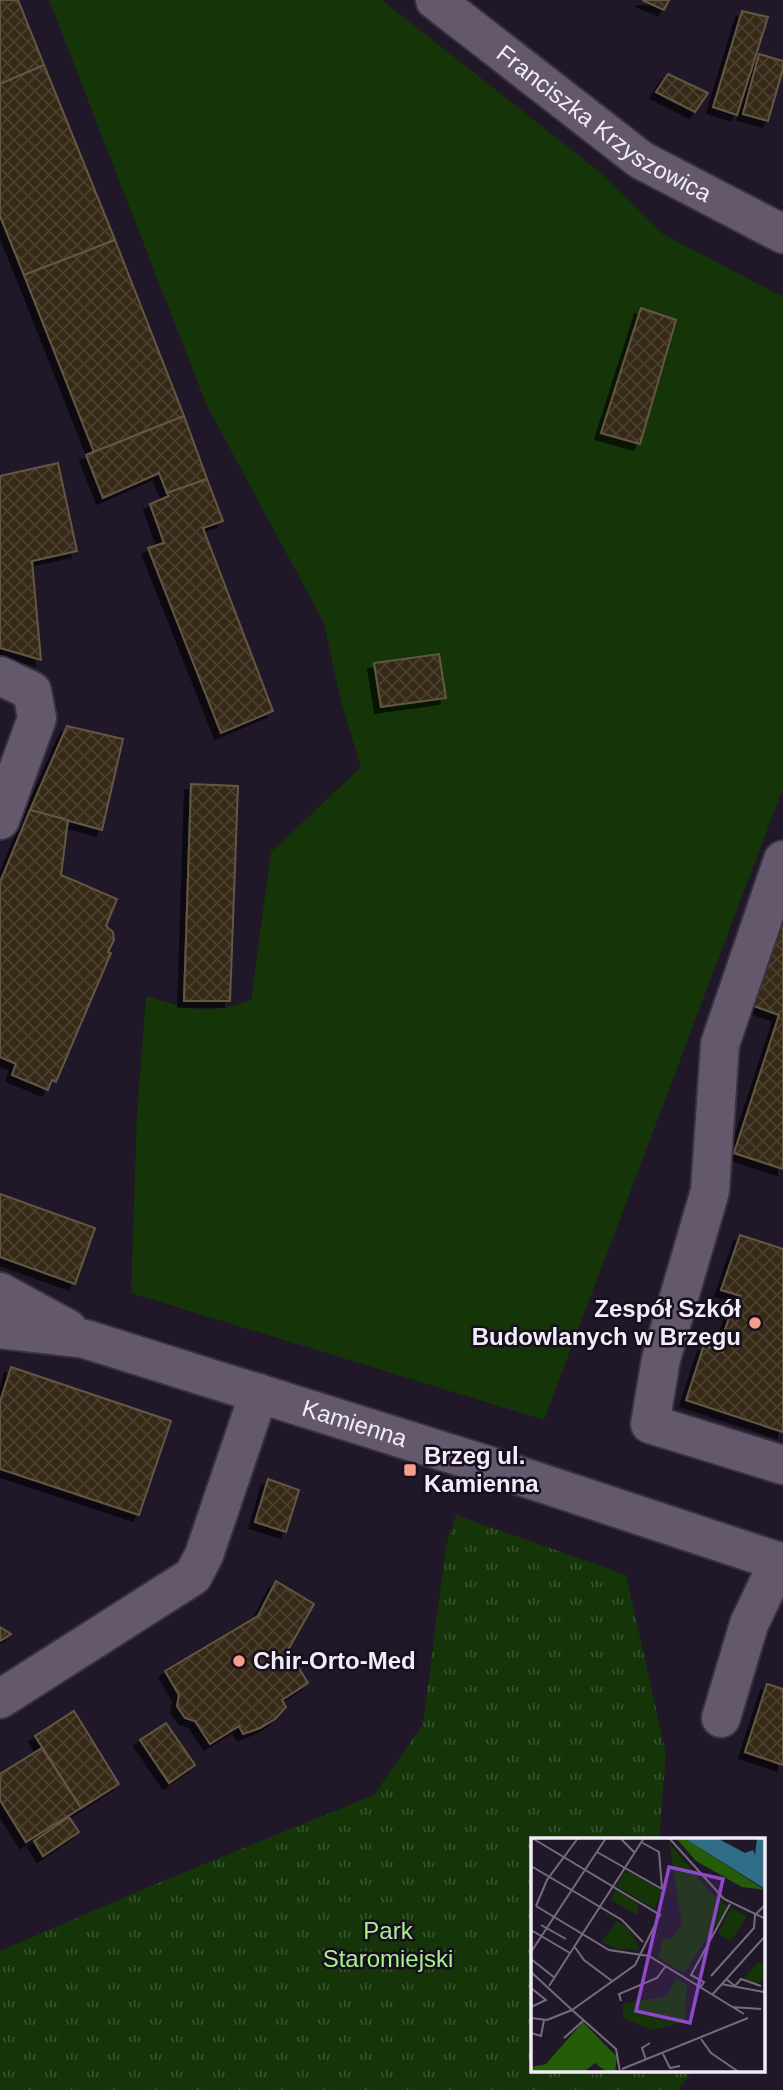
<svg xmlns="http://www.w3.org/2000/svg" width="783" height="2090" viewBox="0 0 783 2090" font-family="Arial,sans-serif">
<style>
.grass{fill:#153408}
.park{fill:url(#park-tufts)}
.building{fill:url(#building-cross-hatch);stroke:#645743;stroke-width:2;filter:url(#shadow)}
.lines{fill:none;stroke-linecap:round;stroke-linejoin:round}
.minor-casing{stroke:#38323e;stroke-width:42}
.minor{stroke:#63586c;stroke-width:38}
.poi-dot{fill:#f49e8a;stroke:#170e1e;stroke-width:2.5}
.labels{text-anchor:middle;stroke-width:5;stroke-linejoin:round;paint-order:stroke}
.street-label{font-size:24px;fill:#f2ecf8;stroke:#170e1e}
.poi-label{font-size:24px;font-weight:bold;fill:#f2ecf8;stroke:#170e1e;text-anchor:start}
.park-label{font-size:24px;fill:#a5f28a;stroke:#170e1e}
.inset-road{fill:none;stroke:#746c7b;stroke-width:2}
.view{fill:#8d49c8;fill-opacity:0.15;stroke:#8d49c8;stroke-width:3.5}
.inset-edge{fill:none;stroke:#f2ecf8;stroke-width:3.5}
</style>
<defs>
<pattern id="park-tufts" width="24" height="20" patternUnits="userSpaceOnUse" patternTransform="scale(1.75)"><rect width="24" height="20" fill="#153408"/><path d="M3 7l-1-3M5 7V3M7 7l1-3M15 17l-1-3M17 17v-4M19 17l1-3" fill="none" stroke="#38522d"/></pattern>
<pattern id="building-cross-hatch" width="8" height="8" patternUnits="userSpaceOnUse" patternTransform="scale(1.75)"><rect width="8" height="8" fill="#362a18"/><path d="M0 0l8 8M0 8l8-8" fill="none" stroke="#4a3f2f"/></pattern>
<filter id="shadow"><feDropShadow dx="-6" dy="6" stdDeviation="0" flood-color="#0009"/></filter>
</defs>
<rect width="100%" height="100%" fill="#201728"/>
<path class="grass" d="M49,0H382L600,172L663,234L783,297V788L544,1420L131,1293L137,1113L146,996C188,1009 208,1016 251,1000L271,852L361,767L341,702L324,623L206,404Z"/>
<path class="park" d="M456,1515L626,1575L666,1754L659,1840H533V2071H693L678,2090H0V1951L165,1880L374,1795L423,1724L446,1546Z"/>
<g class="building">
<path d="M0,0H18L44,65L0,84Z"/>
<path d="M642,0H669L664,10Z"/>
<path d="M742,11L768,17L737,115L713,107Z"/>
<path d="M759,54L783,61V69L768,121L743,114Z"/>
<path d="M44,65L115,240L24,275L0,216V84Z"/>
<path d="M668,74L708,93L695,112L656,92Z"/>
<path d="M115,240L184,416L94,452L24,275Z"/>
<path d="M641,308L676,320L640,444L601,433Z"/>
<path d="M184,416L207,479L167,493L159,473L103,498L86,455Z"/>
<path d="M58,463L77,551L32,561L41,660L0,648V476Z"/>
<path d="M207,479L223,521L203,528L273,711L221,733L148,548L164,543L150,504L169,496L167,493Z"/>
<path d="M439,654L446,698L381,707L374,663Z"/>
<path d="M67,726L123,739L102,830L30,810Z"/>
<path d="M191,784L238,786L230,1001H184Z"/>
<path d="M30,810L68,820L61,875L117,899L106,926L113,932L114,940L108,952L111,953L56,1082L52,1080L48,1090L12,1075L16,1064L0,1057V882Z"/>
<path d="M777,924L783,926V1169L734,1153L779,1015L751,1005Z"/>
<path d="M0,1194L95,1228L75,1284L0,1257Z"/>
<path d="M740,1235L783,1249V1432L686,1400L704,1345L723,1352L728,1338L723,1336L732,1309L736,1311L741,1296L721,1290Z"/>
<path d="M11,1367L171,1421L139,1515L0,1469V1402Z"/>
<path d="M268,1479L299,1490L286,1532L255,1522Z"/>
<path d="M276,1581L314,1604L288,1650L308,1683L282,1700L286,1707L275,1719L260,1728L243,1734L239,1726L210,1744L195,1721L185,1718L177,1706L179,1695L165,1671L258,1616Z"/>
<path d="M0,1627L11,1634L0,1641Z"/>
<path d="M767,1684L783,1689V1765L745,1752Z"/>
<path d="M74,1711L119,1784L81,1808L35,1736Z"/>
<path d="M166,1723L195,1765L169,1783L140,1740Z"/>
<path d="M42,1748L81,1808L26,1842L0,1800V1774Z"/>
<path d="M69,1817L79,1832L43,1856L34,1841Z"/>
</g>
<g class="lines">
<g class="minor-casing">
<g id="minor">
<path id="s1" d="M435,0L641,160L783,234"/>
<path d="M0,676L32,691L37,718L0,820"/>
<path d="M783,860L720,1044L710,1191L661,1359L650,1424L783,1465"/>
<path d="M0,1292L68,1329"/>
<path id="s2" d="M0,1329L85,1339L493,1467L783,1563"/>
<path d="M0,1699L193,1576L204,1555L259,1393"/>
<path d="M721,1718L749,1624L779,1561"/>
</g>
</g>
<use href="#minor" class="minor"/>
</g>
<g class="poi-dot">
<circle cx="755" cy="1323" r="7"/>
<rect x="403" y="1463" width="14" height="14" rx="3.5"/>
<circle cx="239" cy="1661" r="7"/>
</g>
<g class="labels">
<g class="street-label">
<text dy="8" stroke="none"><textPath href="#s1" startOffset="210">Franciszka Krzyszowica</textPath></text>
<text dy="8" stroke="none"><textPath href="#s2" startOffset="368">Kamienna</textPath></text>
</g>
<g class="poi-label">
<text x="741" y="1317" text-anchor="end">Zespół Szkół<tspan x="741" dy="28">Budowlanych w Brzegu</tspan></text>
<text x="424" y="1464">Brzeg ul.<tspan x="424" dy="28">Kamienna</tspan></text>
<text x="253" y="1669">Chir-Orto-Med</text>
</g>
<g class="park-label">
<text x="388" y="1939">Park<tspan x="388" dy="28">Staromiejski</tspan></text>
</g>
</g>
<g transform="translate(531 1838)">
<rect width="234" height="234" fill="#201728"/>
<path d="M138,4L180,55L197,69L153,135L127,120L132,100L140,101L151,87ZM95,32L131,53L124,71L85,48ZM85,52L107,65L106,77L79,62ZM200,70L216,78L200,103L187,95ZM69,72L98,91L108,111H86L71,104L85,84ZM226,125H234V138L226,146L212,141Z" fill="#153408"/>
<path d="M145,0H153L234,52L211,49L165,23ZM52,184L86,219L84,234H76L64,225L53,234H0V229L15,226Z" fill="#255c07"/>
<path d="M146,140L156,147L154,181L150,185L120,192L92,180V166L135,158Z" fill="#153408"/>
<path d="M153,0H186L214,15L222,12L224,17L226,0H234V51Z" fill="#306e87"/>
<path class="inset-road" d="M89,0L104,15M138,0L193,61L235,81M110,4L128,14L131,50M66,14L131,51M0,28L91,82L112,104M5,68L78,112L118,118L213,176M5,68L16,42L47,0M10,87L35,101M0,92L39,115M43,108L53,122L81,143M0,114L75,0M0,121L24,140M0,134L41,172L104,127L129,77L1,0M180,138L223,90L224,77L235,66M195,141L204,148L210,141L230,148M190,146L233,154M18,148L113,0M0,150L15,162L0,169M169,150L173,144L160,137L199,66M181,157L235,97M90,163L88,156L126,140L134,129M201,169L230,171M0,180L16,182L41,172L85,211L89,234M0,195L10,198L13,182M33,200L53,182M170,201L180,215L208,234M132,216L139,230L149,228M115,222L111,210L119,205M91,231L217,180"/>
<path class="view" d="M138,29L192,41L159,185L105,173Z"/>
<rect width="234" height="234" class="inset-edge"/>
</g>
</svg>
